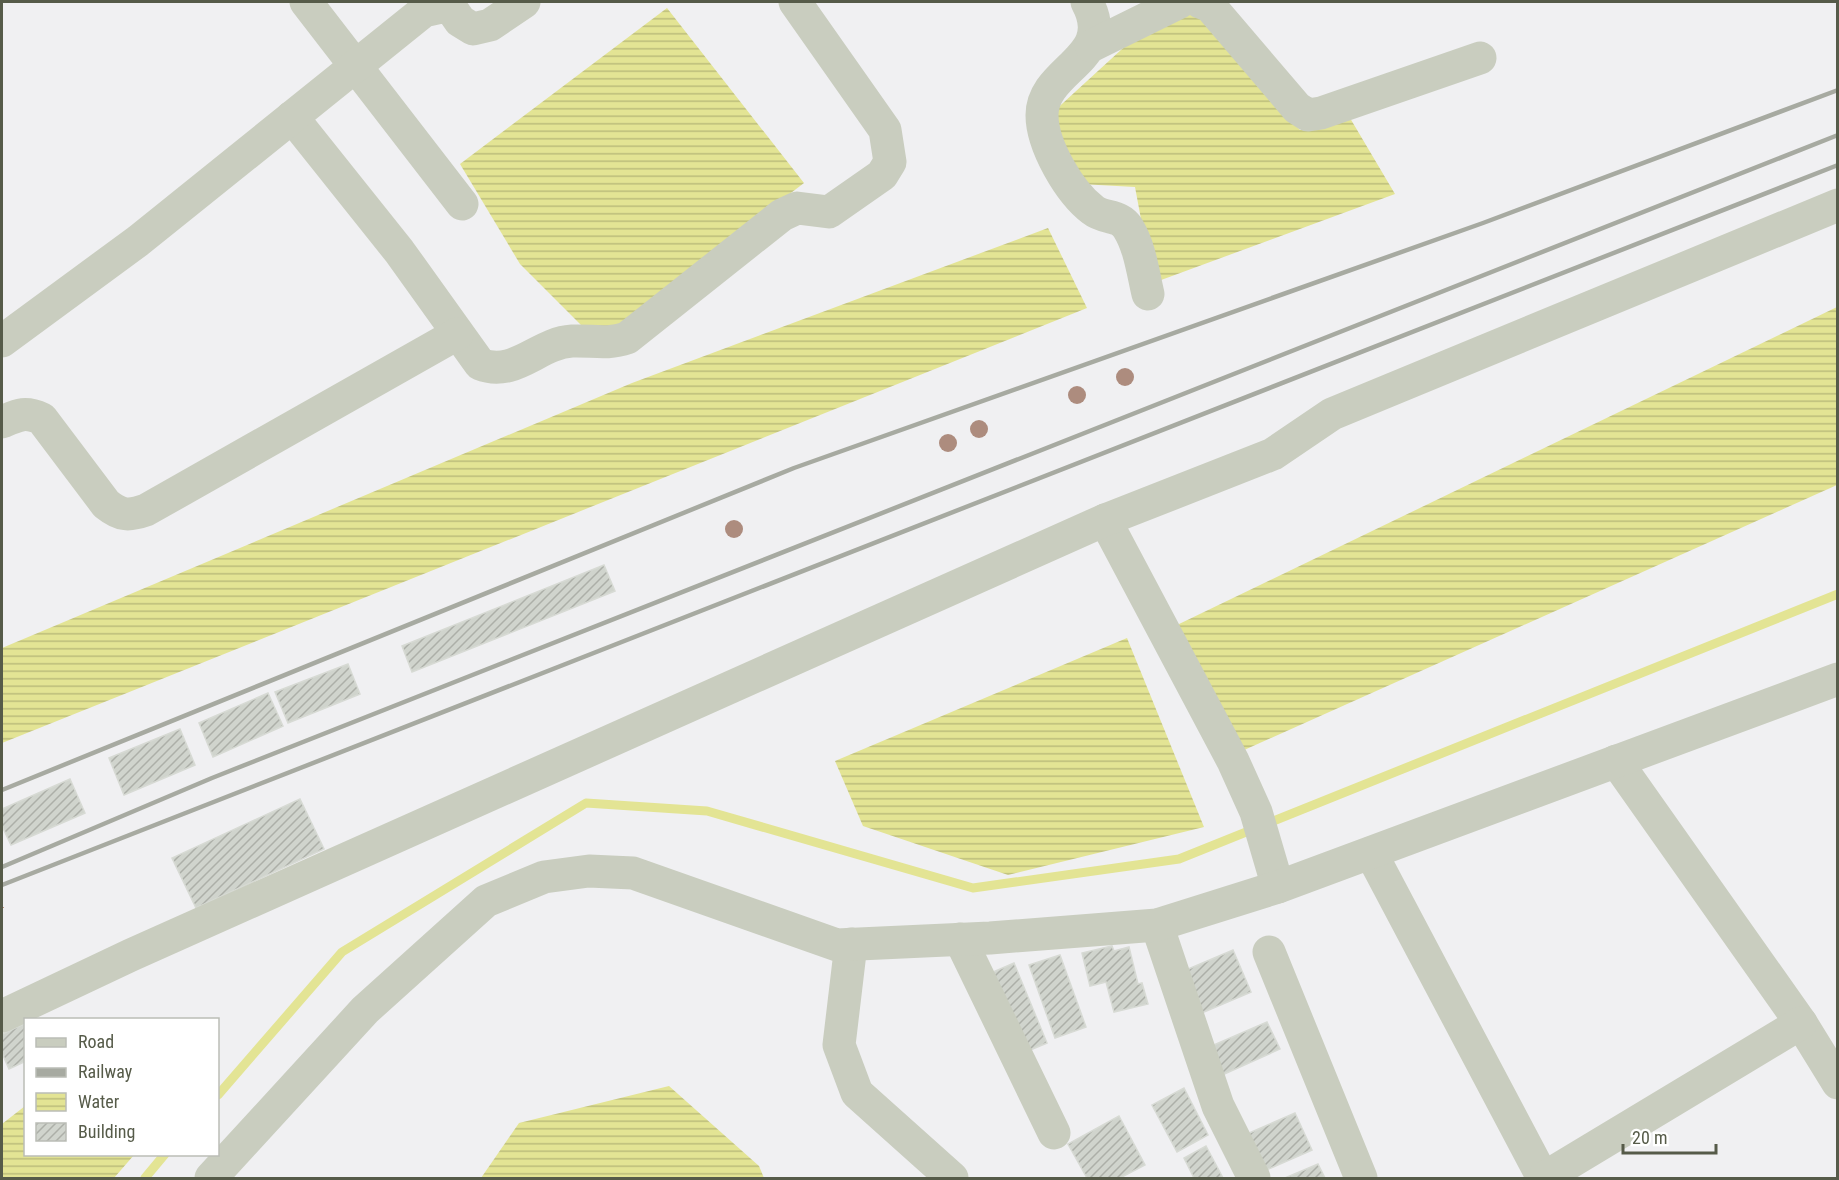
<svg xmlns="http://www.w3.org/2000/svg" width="1839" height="1180" font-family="'Roboto Condensed',sans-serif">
<defs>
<pattern id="water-rules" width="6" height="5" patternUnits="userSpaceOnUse" patternTransform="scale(1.5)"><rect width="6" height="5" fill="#e3e494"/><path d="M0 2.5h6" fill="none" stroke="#bbbc7b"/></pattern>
<pattern id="building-hatch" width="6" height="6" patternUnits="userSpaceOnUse" patternTransform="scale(1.5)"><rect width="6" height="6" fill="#d0d4cd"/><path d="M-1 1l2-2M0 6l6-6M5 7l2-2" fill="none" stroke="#acafa8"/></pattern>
</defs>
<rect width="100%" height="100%" fill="#f0f0f2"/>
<g fill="url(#water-rules)">
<path d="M 1194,7 L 1300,130 L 1350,118 L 1395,194 L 1153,283 L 1135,187 L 1080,184 L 1051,114 L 1134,38 Z"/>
<path d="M 667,8 L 804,183 L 597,341 L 520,264 L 460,164 Z"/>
<path d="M 1048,228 L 1087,308 L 2,743 L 2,648 L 632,383 Z"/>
<path d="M 1837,307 L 1837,485 L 1242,751 L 1177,625 Z"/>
<path d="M 1127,638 L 1204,827 L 1008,875 L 863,826 L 835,761 Z"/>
<path d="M 669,1086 L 759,1166 L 764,1178 L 481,1178 L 519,1123 Z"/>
<path d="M 25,1106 L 26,1154 L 134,1155 L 114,1178 L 2,1178 L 2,1124 Z"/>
</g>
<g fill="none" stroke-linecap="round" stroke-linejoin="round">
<g stroke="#e3e494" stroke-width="9">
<path d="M 218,1095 L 342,952 L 586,803 L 707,811 L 973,888 L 1179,859 L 1838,594"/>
<path d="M 145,1178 L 165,1154"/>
</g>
</g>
<g fill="url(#building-hatch)" stroke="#d7dad4" stroke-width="1.5">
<path d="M 604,565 L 615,591 L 412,672 L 402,646 Z"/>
<path d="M 348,664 L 360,694 L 288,723 L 275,692 Z"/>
<path d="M 268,693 L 283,726 L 213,757 L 199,723 Z"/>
<path d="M 180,729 L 195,765 L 124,795 L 109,758 Z"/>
<path d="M 70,779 L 85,813 L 11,845 L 2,826 L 2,809 Z"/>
<path d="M 300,799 L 324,849 L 196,908 L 172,858 Z"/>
<path d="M 1112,946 L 1114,951 L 1129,947 L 1138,984 L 1142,983 L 1148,1004 L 1114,1012 L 1106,982 L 1090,986 L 1082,953 Z"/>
<path d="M 1233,950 L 1251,992 L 1197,1015 L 1179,973 Z"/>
<path d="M 1060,955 L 1086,1027 L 1055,1038 L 1029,965 Z"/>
<path d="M 1014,963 L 1047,1043 L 1023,1053 L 991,973 Z"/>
<path d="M 1267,1022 L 1280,1049 L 1220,1076 L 1207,1048 Z"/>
<path d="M 26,1023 L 26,1061 L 9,1069 L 2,1053 L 2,1034 Z"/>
<path d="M 1184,1088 L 1208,1135 L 1177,1152 L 1152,1105 Z"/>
<path d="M 1295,1113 L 1312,1150 L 1264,1171 L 1247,1134 Z"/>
<path d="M 1119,1116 L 1145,1165 L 1120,1178 L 1087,1178 L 1068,1144 Z"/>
<path d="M 1206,1146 L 1223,1178 L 1194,1178 L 1184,1158 Z"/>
<path d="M 1318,1164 L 1325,1178 L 1285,1178 Z"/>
</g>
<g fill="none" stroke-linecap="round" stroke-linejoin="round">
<path stroke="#c6957e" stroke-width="4" stroke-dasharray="4.5 3" stroke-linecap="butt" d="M 2,907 L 2,908"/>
<g stroke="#c9cdbf" stroke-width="33">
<path d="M 306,2 L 462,204"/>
<path d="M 1087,2 C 1118,59 1042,68 1042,115 C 1042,145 1069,192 1093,210 C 1104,219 1119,214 1128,228 C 1140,247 1143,273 1148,294"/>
<path d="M 1200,2 L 1210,6 L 1297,108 L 1308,115 L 1321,113 L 1480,58"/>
<path d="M 1091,46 L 1180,2"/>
<path d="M 292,117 L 399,251 L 480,364 C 515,378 538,343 572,341 C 591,340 607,345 627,338 L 782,215 L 797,208 L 829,212 L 882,175 L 890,162 L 885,130 L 795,2"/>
<path d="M 2,341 L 138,241 L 424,11 L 442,7 L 451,8 L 460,21 L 473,29 L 490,25 L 524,2"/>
<path d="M 2,422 C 18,415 25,411 42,419 L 106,504 C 121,516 129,516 146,510 L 457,334"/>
<path d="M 1105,520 L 1233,761 L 1256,812 L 1278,887"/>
<path d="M 1616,761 L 1801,1023 L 1838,1083"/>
<path d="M 1371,853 L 1543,1178"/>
<path d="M 1157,925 L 1218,1106 L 1254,1178"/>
<path d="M 960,939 L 1054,1133"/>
<path d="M 851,944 L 839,1045 L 857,1093 L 952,1178"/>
<path d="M 1269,952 L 1361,1178"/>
<path d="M 2,1016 L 131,955 L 1105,520 L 1273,454 L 1332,414 L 1838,205"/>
<path d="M 1544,1178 L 1801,1023"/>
</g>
<path stroke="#c9cdbf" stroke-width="33" d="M 211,1178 L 365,1010 L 486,901 L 544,877 L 589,871 L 633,873 L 837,945 L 990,938 L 1157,925 L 1278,887 L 1838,679"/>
<g stroke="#a7aaa1" stroke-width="4.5">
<path d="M 2,790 L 794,468 L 1483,223 L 1838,90"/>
<path d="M 2,867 L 212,778 L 1838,135"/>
<path d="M 2,885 L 1838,165"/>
</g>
</g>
<g fill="#ad8c7e">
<circle cx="1125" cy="377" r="9"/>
<circle cx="1077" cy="395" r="9"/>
<circle cx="979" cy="429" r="9"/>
<circle cx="948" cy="443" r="9"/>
<circle cx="734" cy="529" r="9"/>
</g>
<rect width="1839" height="1180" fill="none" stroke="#565b49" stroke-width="6"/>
<rect x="24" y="1018" width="195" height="138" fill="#ffffff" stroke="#bbbdb6" stroke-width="1.5"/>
<rect x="36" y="1038" width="30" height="9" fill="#c9cdbf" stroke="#bbbdb6" stroke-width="1.5"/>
<text x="78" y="1048" font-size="18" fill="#565b49">Road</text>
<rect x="36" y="1068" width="30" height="9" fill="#a7aaa1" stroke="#bbbdb6" stroke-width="1.5"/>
<text x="78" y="1078" font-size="18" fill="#565b49">Railway</text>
<rect x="36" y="1093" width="30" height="18" fill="url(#water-rules)" stroke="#bbbdb6" stroke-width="1.5"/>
<text x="78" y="1108" font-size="18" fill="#565b49">Water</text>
<rect x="36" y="1123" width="30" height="18" fill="url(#building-hatch)" stroke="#bbbdb6" stroke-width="1.5"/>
<text x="78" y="1138" font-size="18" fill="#565b49">Building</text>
<path d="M1623 1144v9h93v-9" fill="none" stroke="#565b49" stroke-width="3"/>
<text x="1632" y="1144" font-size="18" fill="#565b49" stroke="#ffffff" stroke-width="4.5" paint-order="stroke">20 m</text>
</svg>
